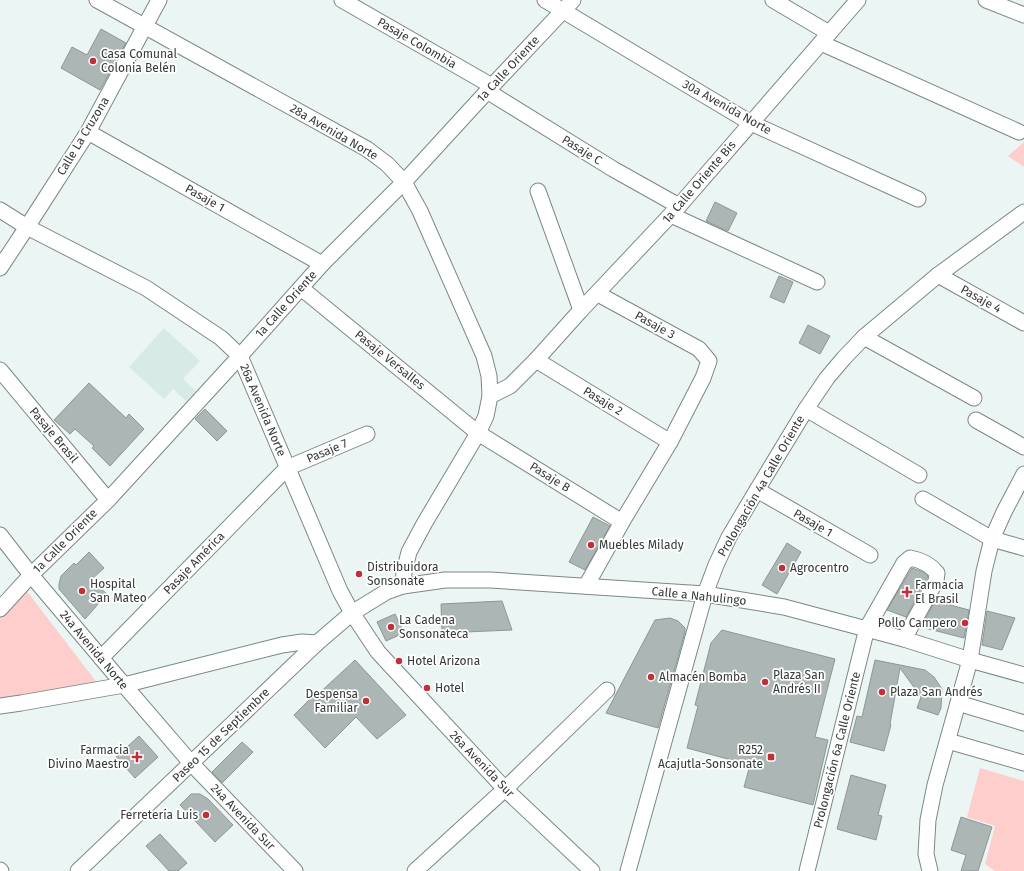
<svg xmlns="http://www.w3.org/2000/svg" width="1024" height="871" font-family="'Fira Sans',sans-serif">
<rect width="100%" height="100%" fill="#ebf6f4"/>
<path fill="#d7eae6" d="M 164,328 L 200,361 L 183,379 L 196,391 L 186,401 L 173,389 L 164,399 L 129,367 Z"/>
<g fill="#fdcecb">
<path d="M 1024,142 L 1024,167 L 1008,156 Z"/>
<path d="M 26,590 L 98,684 L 0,699 L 0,617 Z"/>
<path d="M 980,768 L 1024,781 L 1024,871 L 995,871 L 985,864 L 995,826 L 967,817 Z"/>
</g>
<g fill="#acb7b5" stroke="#8d9795">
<path d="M 101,29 L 126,43 L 100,90 L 61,68 L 72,47 L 87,55 Z"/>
<path d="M 715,202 L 737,213 L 728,231 L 706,221 Z"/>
<path d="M 779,276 L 793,282 L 784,303 L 770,297 Z"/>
<path d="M 808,325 L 830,336 L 820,354 L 799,343 Z"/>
<path d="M 89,383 L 126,418 L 129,414 L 144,429 L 110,466 L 92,448 L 94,446 L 75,429 L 70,434 L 54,420 Z"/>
<path d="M 205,409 L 227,431 L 217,441 L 195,419 Z"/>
<path d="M 593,517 L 610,526 L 585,570 L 569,562 Z"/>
<path d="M 787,543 L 801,552 L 777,594 L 762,585 Z"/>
<path d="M 89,552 L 104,568 L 91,580 L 107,594 L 85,619 L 59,589 L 59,584 L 61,576 L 74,563 L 76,565 Z"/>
<path d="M 912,568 L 923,572 L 928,576 L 927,578 L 906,617 L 887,610 Z"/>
<path d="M 502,601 L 512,630 L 442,633 L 441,604 Z"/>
<path d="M 935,601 L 969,610 L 964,638 L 921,627 Z"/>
<path d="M 987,611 L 1015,618 L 1002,650 L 982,645 Z"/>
<path d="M 395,614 L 404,633 L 386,641 L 377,622 Z"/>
<path d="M 670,618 L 678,621 L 685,628 L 685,632 L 658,728 L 606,713 L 655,620 Z"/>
<path d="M 722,630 L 835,659 L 815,737 L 828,740 L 813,805 L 744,787 L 750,765 L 687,748 L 698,706 L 695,705 L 711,643 Z"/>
<path d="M 355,660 L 406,715 L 377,739 L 356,717 L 325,748 L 294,715 L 314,695 L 315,697 Z"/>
<path d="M 875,660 L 925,670 L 934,677 L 942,689 L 941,708 L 938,715 L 917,708 L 921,697 L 900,668 L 890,724 L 891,725 L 884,751 L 850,742 L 857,716 L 862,717 Z"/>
<path d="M 139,736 L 158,757 L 135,778 L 116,757 Z"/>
<path d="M 242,742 L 253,752 L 222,783 L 212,772 Z"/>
<path d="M 851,775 L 886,785 L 878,815 L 882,816 L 876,840 L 837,829 Z"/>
<path d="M 191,794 L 200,794 L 208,799 L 233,825 L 215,842 L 180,805 Z"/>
<path d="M 961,817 L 992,827 L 978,871 L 961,871 L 966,855 L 951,850 Z"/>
<path d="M 160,834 L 187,863 L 178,871 L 169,871 L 146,846 Z"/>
</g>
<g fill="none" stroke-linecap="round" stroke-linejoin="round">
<g stroke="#7d8785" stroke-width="17">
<g id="minor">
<path d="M 97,0 L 367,149 L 387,164 L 404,182 L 420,211 L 484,356 L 489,376 L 490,396"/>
<path d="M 342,0 L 492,86"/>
<path d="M 545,0 L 751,123 L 918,199"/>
<path d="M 773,0 L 829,33"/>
<path d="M 986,0 L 1024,15"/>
<path d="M 821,43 L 1019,132"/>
<path d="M 487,91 L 613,169 L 679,206"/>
<path d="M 88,132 L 322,264"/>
<path d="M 538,191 L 581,310"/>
<path d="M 0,210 L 27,227 L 146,288 L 221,338 L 240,356 L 340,591 L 352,613 L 378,652 L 505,789 L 592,871"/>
<path d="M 671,215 L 817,282"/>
<path d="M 0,268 L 27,227 L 88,132 L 159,0"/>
<path d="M 938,275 L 1024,323"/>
<path d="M 301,288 L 478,433 L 622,522"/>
<path d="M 864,337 L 974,398"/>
<path d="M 536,360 L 670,442"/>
<path d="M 0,370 L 108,500"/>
<path d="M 806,409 L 919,475"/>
<path d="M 976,420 L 1024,447"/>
<path d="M 757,490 L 870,555"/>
<path d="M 923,499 L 992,539 L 1024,548"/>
<path d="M 0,535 L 31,575 L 124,685 L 191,763 L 295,871"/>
<path d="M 403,586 L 404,572 L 409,552 L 424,524 L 478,433 L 486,416 L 490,396 L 510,386 L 536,360 L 581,310 L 679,206 L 858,0"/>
<path d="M 586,586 L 622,522 L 670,442 L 703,378 L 709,361 L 699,349 L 598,294"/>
<path d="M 0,609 L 31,575 L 108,500 L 240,356 L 322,264 L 404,182 L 492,86 L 573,0"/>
<path d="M 101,658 L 287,468 L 367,434"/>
<path d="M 958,703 L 1024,723"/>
<path d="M 0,706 L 21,703 L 124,685 L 282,645 L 302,642 L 317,643"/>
<path d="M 948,741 L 1024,763"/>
<path d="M 0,870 L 1,871"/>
<path d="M 78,871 L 317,643 L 352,613 L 386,592 L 403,586 L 445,580 L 490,580 L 705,594 L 784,607 L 904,639 L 970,660 L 1024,675"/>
<path d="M 415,871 L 505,789 L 607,690"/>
<path d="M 628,871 L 705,594 L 716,565 L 729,537 L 757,490 L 806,409 L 827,378 L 844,358 L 864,337 L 938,275 L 1024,212"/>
<path d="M 807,871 L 867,628 L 904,563 L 910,558 C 921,560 930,564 937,573 L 936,581 L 904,639"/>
<path d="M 930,871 L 926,854 L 928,820 L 935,785 L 970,660 L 984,571 L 992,539 L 1004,512 L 1024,474"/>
</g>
</g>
<use href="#minor" stroke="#fff" stroke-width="15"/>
</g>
<g fill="#c02f3a" stroke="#fff" stroke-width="1.5">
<circle cx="93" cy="61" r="4"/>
<circle cx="591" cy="545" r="4"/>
<circle cx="782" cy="568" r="4"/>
<circle cx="359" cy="574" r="4"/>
<circle cx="82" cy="591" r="4"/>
<path d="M905 586h4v4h4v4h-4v4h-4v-4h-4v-4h4z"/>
<circle cx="965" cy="623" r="4"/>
<circle cx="391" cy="627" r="4"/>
<circle cx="399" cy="661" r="4"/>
<circle cx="651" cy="677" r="4"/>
<circle cx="765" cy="682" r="4"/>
<circle cx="427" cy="688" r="4"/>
<circle cx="882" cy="692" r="4"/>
<circle cx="366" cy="701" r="4"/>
<path d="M135 751h4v4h4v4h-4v4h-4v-4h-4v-4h4z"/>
<rect x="767" y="753" width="8" height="8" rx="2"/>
<circle cx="206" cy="815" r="4"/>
</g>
<g text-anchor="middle" stroke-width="3.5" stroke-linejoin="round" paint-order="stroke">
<g font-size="12" fill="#353938" stroke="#fff">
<text transform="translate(417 43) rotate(30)" y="4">Pasaje Colombia</text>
<text transform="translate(508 69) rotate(-47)" y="4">1a Calle Oriente</text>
<text transform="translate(727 107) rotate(29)" y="4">30a Avenida Norte</text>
<text transform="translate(334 132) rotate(30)" y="4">28a Avenida Norte</text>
<text transform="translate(83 136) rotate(-59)" y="4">Calle La Cruzona</text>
<text transform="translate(582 150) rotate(32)" y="4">Pasaje C</text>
<text transform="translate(699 182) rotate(-49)" y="4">1a Calle Oriente Bis</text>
<text transform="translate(205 198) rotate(29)" y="4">Pasaje 1</text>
<text transform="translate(981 299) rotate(29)" y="4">Pasaje 4</text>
<text transform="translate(286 304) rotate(-48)" y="4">1a Calle Oriente</text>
<text transform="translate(655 325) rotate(29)" y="4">Pasaje 3</text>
<text transform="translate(390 360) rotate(39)" y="4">Pasaje Versalles</text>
<text transform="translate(603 401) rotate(31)" y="4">Pasaje 2</text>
<text transform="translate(263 410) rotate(67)" y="4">26a Avenida Norte</text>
<text transform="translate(54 435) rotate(50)" y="4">Pasaje Brasil</text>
<text transform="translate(327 451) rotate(-23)" y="4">Pasaje 7</text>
<text transform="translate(550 477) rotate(32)" y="4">Pasaje B</text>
<text transform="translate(761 486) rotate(-60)" y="4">Prolongación 4a Calle Oriente</text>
<text transform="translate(813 523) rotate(30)" y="4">Pasaje 1</text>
<text transform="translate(65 541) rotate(-45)" y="4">1a Calle Oriente</text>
<text transform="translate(194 563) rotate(-46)" y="4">Pasaje América</text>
<text transform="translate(699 596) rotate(6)" y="4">Calle a Nahulingo</text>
<text transform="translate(94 650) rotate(50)" y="4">24a Avenida Norte</text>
<text transform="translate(221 735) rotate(-44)" y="4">Paseo 15 de Septiembre</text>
<text transform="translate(837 750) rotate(-76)" y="4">Prolongación 6a Calle Oriente</text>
<text transform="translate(482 764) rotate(46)" y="4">26a Avenida Sur</text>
<text transform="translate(243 817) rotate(46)" y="4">24a Avenida Sur</text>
</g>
<g font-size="12" fill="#353938" stroke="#fff" text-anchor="start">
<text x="101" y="58">Casa Comunal<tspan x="101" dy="14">Colonia Belén</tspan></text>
<text x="599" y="549">Muebles Milady</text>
<text x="367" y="571">Distribuidora<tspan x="367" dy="14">Sonsonate</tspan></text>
<text x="790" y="572">Agrocentro</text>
<text x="90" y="588">Hospital<tspan x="90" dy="14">San Mateo</tspan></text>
<text x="915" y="589">Farmacia<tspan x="915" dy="14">El Brasil</tspan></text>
<text x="399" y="624">La Cadena<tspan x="399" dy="14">Sonsonateca</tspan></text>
<text x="957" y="627" text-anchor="end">Pollo Campero</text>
<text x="407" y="665">Hotel Arizona</text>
<text x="773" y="679">Plaza San<tspan x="773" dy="14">Andrés II</tspan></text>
<text x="659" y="681">Almacén Bomba</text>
<text x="435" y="692">Hotel</text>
<text x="890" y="696">Plaza San Andrés</text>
<text x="358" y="698" text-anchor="end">Despensa<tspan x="358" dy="14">Familiar</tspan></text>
<text x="129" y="754" text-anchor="end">Farmacia<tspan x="129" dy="14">Divino Maestro</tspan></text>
<text x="763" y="754" text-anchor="end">R252<tspan x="763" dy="14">Acajutla-Sonsonate</tspan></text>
<text x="198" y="819" text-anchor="end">Ferretería Luis</text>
</g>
</g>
</svg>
